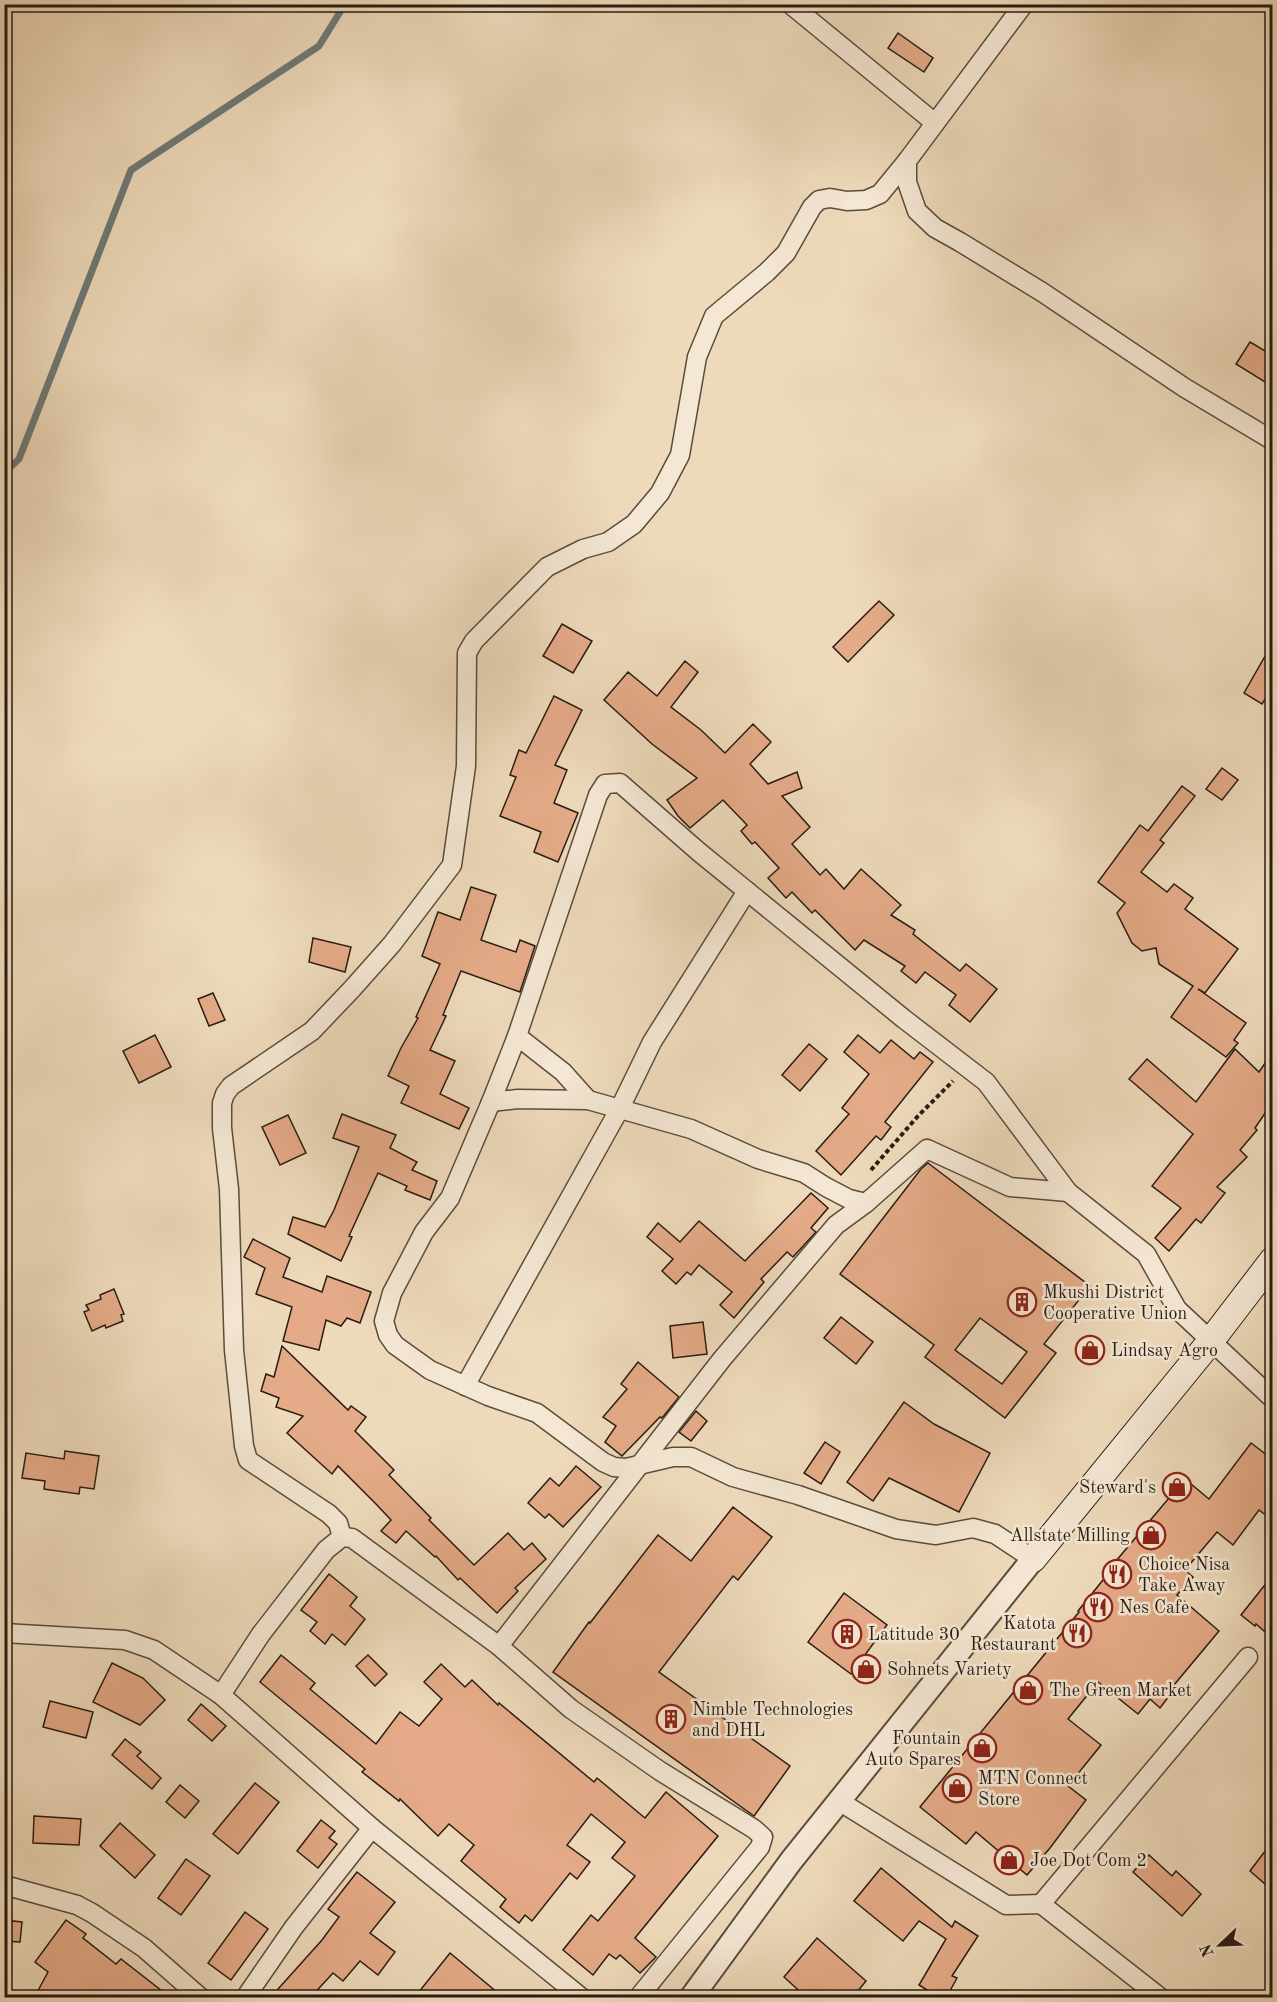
<svg xmlns="http://www.w3.org/2000/svg" width="1277" height="2002" font-family="'Old Standard TT',serif">
<rect width="100%" height="100%" fill="#eedabb"/>
<filter id="stains"><feTurbulence type="fractalNoise" baseFrequency=".00333" numOctaves="4"/><feColorMatrix values="0 0 0 0 .2 0 0 0 0 .09 0 0 0 0 .02 0 0 0 .5 -.17"/></filter>
<radialGradient id="worn" r=".72"><stop offset=".6" stop-color="#630" stop-opacity="0"/><stop offset="1" stop-color="#630" stop-opacity=".3"/></radialGradient>
<g fill="none" stroke-linecap="round" stroke-linejoin="round">
<path stroke="#6f7a78" stroke-width="7" d="M 4,473 L 19,459 L 131,170 L 319,46 L 345,4"/>
</g>
<g fill="#e5ab88" stroke="#281c13" stroke-width="1.5" fill-rule="evenodd">
<path d="M 898,33 L 933,58 L 924,72 L 888,48 Z"/>
<path d="M 1250,342 L 1272,355 L 1272,369 L 1265,382 L 1236,364 Z"/>
<path d="M 879,601 L 894,615 L 848,662 L 833,647 Z"/>
<path d="M 562,624 L 592,641 L 573,673 L 543,656 Z"/>
<path d="M 1272,644 L 1272,699 L 1267,696 L 1262,704 L 1244,693 Z"/>
<path d="M 685,661 L 698,672 L 671,707 L 701,730 L 725,753 L 753,724 L 771,742 L 750,764 L 768,784 L 797,772 L 802,788 L 782,796 L 810,827 L 792,844 L 820,875 L 826,869 L 844,889 L 861,869 L 901,905 L 891,915 L 915,930 L 913,934 L 960,971 L 966,964 L 997,989 L 970,1022 L 949,1005 L 956,995 L 925,972 L 916,983 L 901,971 L 905,966 L 864,940 L 855,950 L 815,910 L 812,913 L 792,892 L 786,898 L 768,878 L 779,868 L 755,842 L 752,844 L 741,831 L 747,825 L 723,800 L 690,828 L 678,816 L 667,800 L 697,778 L 652,744 L 604,700 L 628,672 L 657,696 Z"/>
<path d="M 554,696 L 582,710 L 555,765 L 567,770 L 554,803 L 578,813 L 558,862 L 534,852 L 541,832 L 500,816 L 516,777 L 510,775 L 519,750 L 526,753 Z"/>
<path d="M 1222,768 L 1238,780 L 1222,800 L 1206,789 Z"/>
<path d="M 1182,786 L 1195,796 L 1160,840 L 1164,843 L 1141,872 L 1167,892 L 1174,884 L 1193,898 L 1185,909 L 1238,949 L 1205,993 L 1198,989 L 1246,1023 L 1234,1040 L 1238,1043 L 1226,1057 L 1171,1017 L 1193,986 L 1159,964 L 1156,948 L 1142,951 L 1132,943 L 1117,913 L 1125,903 L 1098,882 L 1140,825 L 1148,831 Z"/>
<path d="M 471,887 L 496,895 L 481,940 L 516,952 L 520,940 L 535,946 L 520,992 L 461,971 L 443,1015 L 446,1016 L 430,1050 L 455,1061 L 440,1094 L 469,1108 L 459,1129 L 401,1103 L 409,1086 L 388,1076 L 401,1048 L 418,1018 L 416,1017 L 440,964 L 422,956 L 438,912 L 460,920 Z"/>
<path d="M 313,938 L 351,947 L 345,972 L 309,962 Z"/>
<path d="M 213,993 L 225,1020 L 209,1026 L 198,999 Z"/>
<path d="M 155,1035 L 171,1067 L 139,1083 L 123,1051 Z"/>
<path d="M 858,1035 L 880,1053 L 891,1040 L 914,1059 L 920,1052 L 933,1062 L 885,1122 L 891,1127 L 881,1140 L 876,1136 L 841,1175 L 816,1151 L 849,1114 L 842,1108 L 869,1074 L 844,1052 Z"/>
<path d="M 809,1044 L 827,1059 L 800,1091 L 782,1075 Z"/>
<path d="M 1235,1049 L 1259,1072 L 1272,1053 L 1272,1103 L 1255,1128 L 1257,1130 L 1240,1150 L 1247,1157 L 1217,1187 L 1225,1193 L 1201,1223 L 1196,1219 L 1169,1251 L 1155,1238 L 1181,1208 L 1152,1186 L 1193,1134 L 1129,1079 L 1147,1059 L 1196,1102 Z"/>
<path d="M 342,1114 L 396,1135 L 390,1148 L 417,1162 L 412,1170 L 437,1181 L 430,1200 L 405,1190 L 407,1186 L 378,1173 L 349,1236 L 352,1237 L 341,1261 L 288,1234 L 293,1217 L 325,1227 L 334,1210 L 359,1147 L 333,1138 Z"/>
<path d="M 288,1115 L 306,1153 L 280,1165 L 262,1127 Z"/>
<path d="M 928,1163 L 1090,1286 L 1044,1344 L 1056,1353 L 1005,1418 L 925,1357 L 934,1345 L 840,1274 L 921,1169 ZM 980,1318 L 1027,1352 L 1002,1384 L 955,1350 Z"/>
<path d="M 811,1193 L 828,1208 L 811,1228 L 816,1232 L 793,1257 L 787,1252 L 761,1279 L 764,1282 L 734,1318 L 720,1305 L 732,1292 L 699,1265 L 691,1275 L 687,1272 L 676,1284 L 662,1271 L 673,1259 L 647,1237 L 658,1223 L 680,1242 L 699,1221 L 745,1261 Z"/>
<path d="M 253,1239 L 290,1258 L 283,1277 L 322,1292 L 327,1276 L 371,1292 L 360,1323 L 347,1318 L 341,1326 L 326,1320 L 319,1350 L 283,1341 L 292,1307 L 256,1294 L 265,1268 L 244,1257 Z"/>
<path d="M 114,1289 L 124,1314 L 121,1315 L 123,1321 L 106,1328 L 105,1325 L 92,1331 L 84,1312 L 89,1310 L 86,1305 L 101,1299 L 100,1295 Z"/>
<path d="M 841,1317 L 873,1342 L 856,1364 L 824,1338 Z"/>
<path d="M 703,1322 L 707,1354 L 673,1358 L 670,1326 Z"/>
<path d="M 282,1346 L 348,1410 L 351,1406 L 366,1417 L 355,1431 L 394,1470 L 389,1475 L 431,1518 L 429,1520 L 474,1565 L 508,1533 L 524,1550 L 532,1543 L 546,1559 L 515,1588 L 518,1591 L 497,1613 L 460,1578 L 458,1580 L 436,1556 L 435,1557 L 406,1531 L 396,1543 L 381,1531 L 391,1520 L 376,1504 L 338,1466 L 332,1474 L 287,1433 L 303,1416 L 276,1407 L 279,1398 L 261,1391 L 266,1374 L 274,1377 Z"/>
<path d="M 638,1362 L 679,1397 L 662,1418 L 660,1417 L 622,1456 L 605,1442 L 616,1426 L 603,1417 L 627,1389 L 621,1384 Z"/>
<path d="M 904,1402 L 934,1424 L 990,1453 L 959,1512 L 889,1478 L 873,1501 L 847,1482 Z"/>
<path d="M 696,1411 L 707,1421 L 691,1441 L 679,1432 Z"/>
<path d="M 825,1442 L 840,1452 L 821,1484 L 804,1473 Z"/>
<path d="M 1251,1443 L 1272,1459 L 1272,1520 L 1259,1510 L 1233,1545 L 1217,1532 L 1185,1570 L 1193,1577 L 1177,1595 L 1219,1631 L 1174,1685 L 1176,1687 L 1160,1708 L 1150,1699 L 1138,1714 L 1098,1682 L 1068,1719 L 1101,1745 L 1068,1786 L 1086,1800 L 1050,1848 L 1027,1875 L 976,1832 L 966,1844 L 920,1807 L 1079,1612 L 1078,1611 L 1107,1575 L 1105,1574 L 1185,1479 L 1209,1499 Z"/>
<path d="M 65,1451 L 99,1456 L 94,1489 L 80,1487 L 79,1494 L 44,1489 L 45,1481 L 22,1478 L 26,1453 L 64,1459 Z"/>
<path d="M 576,1466 L 601,1487 L 563,1527 L 549,1514 L 545,1518 L 528,1503 L 550,1478 L 559,1486 Z"/>
<path d="M 733,1507 L 772,1537 L 738,1580 L 733,1576 L 659,1672 L 790,1766 L 754,1816 L 553,1672 L 589,1622 L 590,1623 L 658,1535 L 691,1561 Z"/>
<path d="M 329,1574 L 357,1597 L 350,1606 L 365,1619 L 345,1645 L 332,1634 L 325,1644 L 310,1631 L 317,1622 L 301,1610 Z"/>
<path d="M 1272,1576 L 1272,1638 L 1256,1624 L 1255,1626 L 1241,1615 Z"/>
<path d="M 844,1593 L 887,1625 L 851,1674 L 808,1642 Z"/>
<path d="M 281,1655 L 315,1683 L 310,1689 L 376,1744 L 400,1712 L 419,1726 L 442,1699 L 424,1682 L 441,1664 L 465,1687 L 472,1680 L 498,1705 L 499,1703 L 594,1782 L 597,1778 L 645,1818 L 666,1792 L 718,1836 L 635,1938 L 656,1957 L 640,1973 L 620,1955 L 616,1959 L 609,1954 L 593,1975 L 563,1950 L 591,1915 L 598,1921 L 635,1876 L 612,1858 L 625,1842 L 591,1814 L 567,1845 L 590,1862 L 577,1879 L 570,1873 L 532,1921 L 525,1915 L 519,1923 L 500,1907 L 506,1899 L 461,1861 L 474,1845 L 449,1824 L 438,1836 L 400,1799 L 399,1801 L 362,1772 L 365,1769 L 260,1682 Z"/>
<path d="M 368,1655 L 387,1674 L 375,1686 L 356,1666 Z"/>
<path d="M 112,1663 L 143,1678 L 165,1700 L 140,1725 L 93,1702 Z"/>
<path d="M 50,1701 L 93,1712 L 86,1738 L 43,1727 Z"/>
<path d="M 201,1704 L 226,1726 L 212,1741 L 188,1720 Z"/>
<path d="M 125,1739 L 141,1752 L 137,1756 L 161,1778 L 152,1789 L 112,1755 Z"/>
<path d="M 255,1783 L 279,1802 L 238,1854 L 213,1834 Z"/>
<path d="M 180,1785 L 199,1801 L 185,1818 L 166,1802 Z"/>
<path d="M 34,1816 L 81,1819 L 79,1845 L 33,1843 Z"/>
<path d="M 321,1820 L 335,1831 L 329,1838 L 337,1844 L 318,1868 L 297,1851 Z"/>
<path d="M 120,1823 L 155,1855 L 135,1878 L 100,1846 Z"/>
<path d="M 1272,1842 L 1272,1890 L 1250,1871 Z"/>
<path d="M 1149,1855 L 1172,1876 L 1176,1871 L 1201,1894 L 1182,1916 L 1133,1872 Z"/>
<path d="M 186,1859 L 210,1876 L 181,1915 L 158,1898 Z"/>
<path d="M 881,1868 L 952,1927 L 955,1921 L 978,1936 L 952,1976 L 957,1978 L 946,1998 L 940,1998 L 919,1985 L 946,1939 L 919,1921 L 903,1941 L 854,1901 Z"/>
<path d="M 357,1872 L 395,1902 L 370,1933 L 395,1952 L 378,1975 L 360,1961 L 343,1981 L 333,1973 L 310,1998 L 270,1998 L 322,1940 L 339,1917 L 328,1909 Z"/>
<path d="M 245,1912 L 268,1929 L 231,1980 L 208,1963 Z"/>
<path d="M 4,1920 L 22,1922 L 20,1942 L 4,1941 Z"/>
<path d="M 66,1920 L 86,1934 L 83,1938 L 116,1964 L 121,1959 L 171,1998 L 34,1998 L 48,1972 L 35,1962 Z"/>
<path d="M 817,1938 L 866,1981 L 852,1998 L 807,1998 L 784,1977 Z"/>
<path d="M 450,1953 L 504,1998 L 414,1998 Z"/>
</g>
<g fill="none" stroke-linecap="round" stroke-linejoin="round">
<g stroke="#5a4c3d" stroke-width="21">
<g id="minor">
<path d="M 790,4 L 935,123"/>
<path d="M 907,161 L 907,182 L 917,211 L 935,228 L 960,242 L 1042,292 L 1185,388 L 1272,440"/>
<path d="M 517,1036 L 563,1072 L 588,1100"/>
<path d="M 491,1102 L 518,1099 L 588,1100 L 691,1129 L 758,1159 L 804,1173 L 826,1187 L 849,1199 L 866,1203 L 927,1149 L 1010,1187 L 1068,1192"/>
<path d="M 465,1386 L 619,1110 L 652,1042 L 747,891"/>
<path d="M 342,1537 L 338,1523 L 329,1514 L 248,1460 L 244,1446 L 234,1350 L 229,1189 L 222,1128 L 222,1103 L 225,1094 L 231,1086 L 312,1031 L 352,989 L 392,944 L 452,865 L 466,766 L 467,653 L 474,641 L 547,567 L 583,549 L 608,542 L 634,524 L 660,493 L 680,455 L 697,357 L 714,316 L 767,272 L 786,253 L 812,207 L 819,200 L 830,198 L 847,201 L 866,200 L 880,194 L 907,161 L 1024,4"/>
<path d="M 1033,1559 L 995,1534 L 973,1528 L 936,1535 L 896,1529 L 798,1495 L 733,1477 L 691,1457 L 673,1457 L 626,1468 L 614,1467 L 603,1462 L 537,1413 L 488,1396 L 430,1370 L 395,1345 L 388,1335 L 384,1321 L 392,1293 L 424,1232 L 450,1198 L 491,1102 L 517,1036 L 598,795 L 605,784 L 620,783 L 699,852 L 904,1019 L 986,1082 L 1068,1192 L 1146,1254 L 1177,1309 L 1272,1398"/>
<path d="M 4,1633 L 125,1640 L 154,1650 L 221,1695 L 372,1828 L 582,1998"/>
<path d="M 499,1646 L 722,1359 L 836,1225 L 866,1203"/>
<path d="M 221,1695 L 261,1634 L 326,1550 L 342,1537 L 352,1538 L 499,1646 L 571,1709 L 660,1771 L 754,1829 L 763,1837 L 760,1847 L 638,1998"/>
<path d="M 839,1801 L 1006,1905 L 1041,1904 L 1161,1998"/>
<path d="M 4,1885 L 77,1905 L 92,1913 L 144,1948 L 201,1998"/>
<path d="M 1041,1904 L 1248,1657"/>
<path d="M 245,1998 L 294,1927 L 372,1828"/>
</g>
</g>
<g stroke="#5a4c3d" stroke-width="26">
<path id="tertiary" d="M 691,1998 L 791,1861 L 1033,1559"/>
</g>
<g stroke="#281c13" stroke-width="28">
<path id="secondary" d="M 1033,1559 L 1210,1342 L 1272,1261"/>
</g>
<path stroke="#281c13" stroke-width="4" stroke-dasharray="4.5 3" stroke-linecap="butt" d="M 871,1170 L 918,1116 L 953,1081"/>
<use href="#minor" stroke="#f4e7d3" stroke-width="18"/>
<use href="#tertiary" stroke="#f4e7d3" stroke-width="22"/>
<use href="#secondary" stroke="#f4e7d3" stroke-width="26"/>
</g>
<defs>
<g id="building-ring" transform="scale(1.5)"><circle r="9.5" fill="#f4e7d3" stroke="#8f2418" stroke-width="1.5"/><path d="M-4-6H4V6H1V3H-1V6H-4ZM-2.5-4.3h1.7v1.8h-1.7ZM.8-4.3h1.7v1.8H.8ZM-2.5-1h1.7V.8h-1.7ZM.8-1h1.7V.8H.8Z" fill="#8f2418"/></g>
<g id="shop-ring" transform="scale(1.5)"><circle r="9.5" fill="#f4e7d3" stroke="#8f2418" stroke-width="1.5"/><path d="M-5-2.5h2.3a2.7 3.5 0 0 1 5.4 0H5L5.5 6h-11ZM-1.5-2.5h3a1.5 2.3 0 0 0-3 0Z" fill="#8f2418"/></g>
<g id="restaurant-ring" transform="scale(1.5)"><circle r="9.5" fill="#f4e7d3" stroke="#8f2418" stroke-width="1.5"/><path d="M-5-6h1v4h1v-4h1v4h1v-4h1v5L-1.5 .5V6h-2V.5L-5-1ZM5-6V6H3V1.5H1.5Q1.5-4 5-6Z" fill="#8f2418"/></g>
</defs>
<g fill-rule="evenodd">
<use href="#building-ring" x="1022" y="1302"/>
<use href="#shop-ring" x="1090" y="1350"/>
<use href="#shop-ring" x="1177" y="1487"/>
<use href="#shop-ring" x="1151" y="1535"/>
<use href="#restaurant-ring" x="1117" y="1574"/>
<use href="#restaurant-ring" x="1098" y="1607"/>
<use href="#restaurant-ring" x="1077" y="1633"/>
<use href="#building-ring" x="847" y="1634"/>
<use href="#shop-ring" x="866" y="1669"/>
<use href="#shop-ring" x="1028" y="1690"/>
<use href="#building-ring" x="671" y="1719"/>
<use href="#shop-ring" x="982" y="1748"/>
<use href="#shop-ring" x="957" y="1788"/>
<use href="#shop-ring" x="1009" y="1860"/>
</g>
<g text-anchor="middle" stroke-width="5" stroke-linejoin="round" paint-order="stroke">
<g font-size="18" fill="#281c13" stroke="#f4e7d3" text-anchor="start">
<text x="1043" y="1298">Mkushi District<tspan x="1043" dy="21">Cooperative Union</tspan></text>
<text x="1111" y="1356">Lindsay Agro</text>
<text x="1156" y="1493" text-anchor="end">Steward's</text>
<text x="1130" y="1541" text-anchor="end">Allstate Milling</text>
<text x="1138" y="1570">Choice Nisa<tspan x="1138" dy="21">Take Away</tspan></text>
<text x="1119" y="1613">Nes Cafe</text>
<text x="1056" y="1629" text-anchor="end">Katota<tspan x="1056" dy="21">Restaurant</tspan></text>
<text x="868" y="1640">Latitude 30</text>
<text x="887" y="1675">Sohnets Variety</text>
<text x="1049" y="1696">The Green Market</text>
<text x="692" y="1715">Nimble Technologies<tspan x="692" dy="21">and DHL</tspan></text>
<text x="961" y="1744" text-anchor="end">Fountain<tspan x="961" dy="21">Auto Spares</tspan></text>
<text x="978" y="1784">MTN Connect<tspan x="978" dy="21">Store</tspan></text>
<text x="1030" y="1866">Joe Dot Com 2</text>
</g>
</g>
<rect width="1277" height="2002" fill="none" stroke="#eedabb" stroke-width="24"/>
<rect x="6" y="6" width="1265" height="1990" fill="none" stroke="#281c13" stroke-width="3"/>
<rect x="12" y="12" width="1253" height="1978" fill="none" stroke="#281c13" stroke-width="1.5"/>
<g transform="translate(1220 1945) rotate(247)" stroke="#f4e7d3" stroke-width="4.5" paint-order="stroke">
<path d="M0-4.5L10 22L0 15L-10 22Z" fill="#281c13"/>
<text y="-9" font-size="16" font-weight="bold" text-anchor="middle" fill="#281c13">N</text>
</g>
<rect width="100%" height="100%" filter="url(#stains)"/>
<rect width="100%" height="100%" fill="url(#worn)"/>
</svg>
